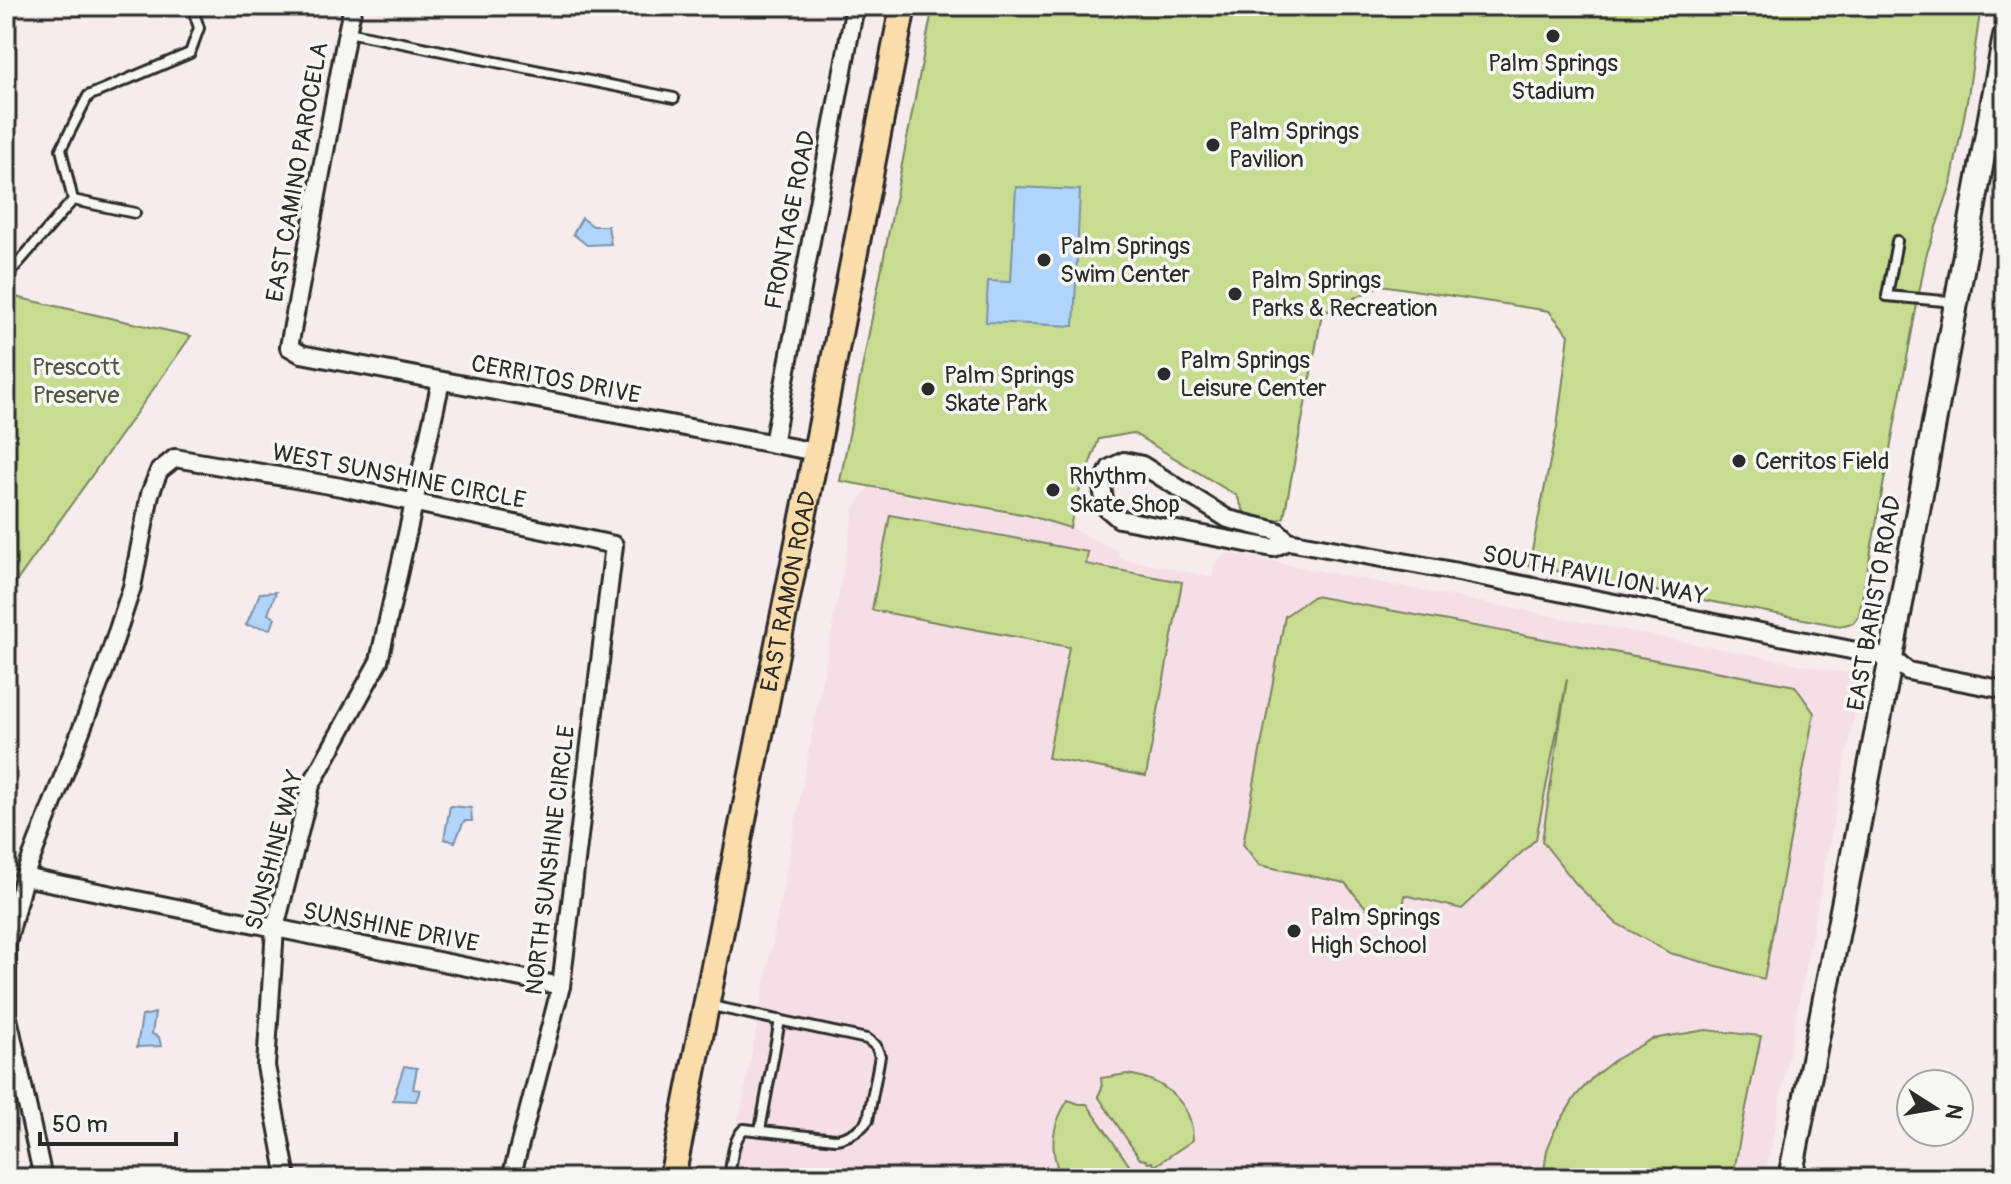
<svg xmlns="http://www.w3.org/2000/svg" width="2011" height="1184" font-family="Pangolin,sans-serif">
<rect width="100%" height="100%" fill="#f6ebed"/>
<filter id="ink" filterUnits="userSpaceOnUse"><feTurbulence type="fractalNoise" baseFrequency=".0125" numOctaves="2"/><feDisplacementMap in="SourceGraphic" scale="16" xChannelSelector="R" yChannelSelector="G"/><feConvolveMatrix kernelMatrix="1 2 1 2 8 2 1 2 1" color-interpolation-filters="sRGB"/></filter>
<g filter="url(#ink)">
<path fill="#f6dee7" d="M 870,485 L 1027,515 L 1070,528 L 1118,551 L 1118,558 L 1212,577 L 1215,562 L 1228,553 L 1855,675 L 1860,684 L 1765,1178 L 728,1178 L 855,507 Z"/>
<g fill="#c7dc91" stroke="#79845e" stroke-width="2">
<path d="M 933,6 L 1981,6 L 1968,96 L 1951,184 L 1926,256 L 1859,615 L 1853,623 L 1840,626 L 1613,583 L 1529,565 L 1557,427 L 1569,335 L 1549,311 L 1381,285 L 1322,314 L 1284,517 L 1275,522 L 1246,516 L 1237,496 L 1133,433 L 1099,439 L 1075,503 L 1070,528 L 1027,515 L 840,481 Z"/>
<path d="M 6,295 L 191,336 L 6,596 Z"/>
<path d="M 890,515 L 1088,552 L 1086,564 L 1182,582 L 1146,776 L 1048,758 L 1069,647 L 872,610 Z"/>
<path d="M 1314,596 L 1795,686 L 1814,713 L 1764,979 L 1670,953 L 1616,923 L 1577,885 L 1542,841 L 1567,679 L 1536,839 L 1462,909 L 1405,895 L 1401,921 L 1373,916 L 1345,883 L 1259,865 L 1243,844 L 1285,616 Z"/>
<path d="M 1706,1030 L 1761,1036 L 1741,1132 L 1733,1178 L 1543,1178 L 1547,1150 L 1555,1130 L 1575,1097 L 1593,1077 L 1616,1059 L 1652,1039 Z"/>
<path d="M 1127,1074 C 1163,1079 1193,1102 1193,1140 L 1155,1166 L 1152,1162 L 1148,1163 L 1146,1160 L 1140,1159 L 1098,1096 L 1102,1088 L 1101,1078 Z"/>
<path d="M 1068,1100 L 1079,1104 L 1087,1104 L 1129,1165 L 1128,1173 L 1130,1176 L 1128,1178 L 1061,1178 C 1049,1149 1051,1126 1068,1100 Z"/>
</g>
<g fill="#b1d5fa" stroke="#7b91a7" stroke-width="2">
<path d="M 1016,187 L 1080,190 L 1074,326 L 986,322 L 988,281 L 1011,282 Z"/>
<path d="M 582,218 L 593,226 L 608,226 L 611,244 L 587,245 L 573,234 Z"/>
<path d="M 276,592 L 268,614 L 275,618 L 271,629 L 246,625 L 260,593 Z"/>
<path d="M 450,806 L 471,808 L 472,821 L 464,821 L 455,842 L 444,839 Z"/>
<path d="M 155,1013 L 152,1034 L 159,1037 L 161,1046 L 137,1047 L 142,1016 Z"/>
<path d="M 404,1066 L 417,1068 L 413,1089 L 420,1090 L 416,1101 L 393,1100 Z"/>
</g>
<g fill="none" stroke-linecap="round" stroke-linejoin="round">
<g stroke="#2b2b2b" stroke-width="14">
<g id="lane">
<path d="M 348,32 L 674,98"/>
<path d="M 73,200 L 135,213"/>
<path d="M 1897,241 L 1887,296 L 1955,302"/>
<path d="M 6,277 L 73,200 L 61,149 L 88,96 L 190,53 L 199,28 L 192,6"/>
<path d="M 707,1005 L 867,1039 L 876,1046 L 880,1056 L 868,1120 C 861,1130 847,1138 835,1139 L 744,1129 C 732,1140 732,1162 729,1178"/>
<path d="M 760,1130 L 780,1020"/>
</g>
</g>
<g stroke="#2b2b2b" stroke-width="22">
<g id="street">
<path d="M 353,6 L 347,32 L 289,347 L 301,354 L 816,452"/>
<path d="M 773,444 L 855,6"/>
<path d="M 1288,541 L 1273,548 L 1119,519 L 1105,507 L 1102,486 L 1110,468 L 1124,461 L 1142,465 L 1228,519 L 1277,531 L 1288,541 L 1458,572 L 1891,658 L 1908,671 L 2005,690"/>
<path d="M 24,877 L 561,986"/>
<path d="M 43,1178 L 7,1013 L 7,943 L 24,877 L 105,669 L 132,587 L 150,494 L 159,471 L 175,458 L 341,487 L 614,545 L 561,986 L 511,1178"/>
<path d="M 287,1178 L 266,1066 L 275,928 L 311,785 L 379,661 L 441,381"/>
</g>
</g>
<g stroke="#2b2b2b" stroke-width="28">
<path id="secondary" d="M 1790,1178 L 1891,658 L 2005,36"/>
</g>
<g stroke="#2b2b2b" stroke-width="30">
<g id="primary">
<path id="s1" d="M 672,1178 L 816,452 L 903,6"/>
</g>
</g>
<use href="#lane" stroke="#f6f6f2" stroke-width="8"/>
<use href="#street" stroke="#f6f6f2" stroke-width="16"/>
<use href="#secondary" stroke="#f6f6f2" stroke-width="22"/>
<use href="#primary" stroke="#faddab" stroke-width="24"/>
</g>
</g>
<g fill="#2b2b2b" stroke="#f6f6f2" stroke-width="3">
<circle cx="1553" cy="36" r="8"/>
<circle cx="1213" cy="145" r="8"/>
<circle cx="1044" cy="260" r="8"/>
<circle cx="1235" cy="294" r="8"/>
<circle cx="1164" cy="374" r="8"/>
<circle cx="928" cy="389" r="8"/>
<circle cx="1739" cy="461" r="8"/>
<circle cx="1053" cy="490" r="8"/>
<circle cx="1294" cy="931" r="8"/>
</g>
<g text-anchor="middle" stroke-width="7" stroke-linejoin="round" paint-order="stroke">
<g font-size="24" fill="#2b2b2b" stroke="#f6f6f2" text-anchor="start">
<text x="1553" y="71" text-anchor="middle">Palm Springs<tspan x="1553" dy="28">Stadium</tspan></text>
<text x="1229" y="139">Palm Springs<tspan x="1229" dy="28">Pavilion</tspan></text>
<text x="1060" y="254">Palm Springs<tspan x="1060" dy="28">Swim Center</tspan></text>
<text x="1251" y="288">Palm Springs<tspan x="1251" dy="28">Parks &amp; Recreation</tspan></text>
<text x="1180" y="368">Palm Springs<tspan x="1180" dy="28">Leisure Center</tspan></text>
<text x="944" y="383">Palm Springs<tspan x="944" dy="28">Skate Park</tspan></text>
<text x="1755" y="469">Cerritos Field</text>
<text x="1069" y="484">Rhythm<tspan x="1069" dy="28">Skate Shop</tspan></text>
<text x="1310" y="925">Palm Springs<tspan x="1310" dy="28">High School</tspan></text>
</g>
<g font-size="24" fill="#2b2b2b" stroke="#f6f6f2">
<text transform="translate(297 172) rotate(-80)" y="8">EAST CAMINO PAROCELA</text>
<text transform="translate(790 220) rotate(-79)" y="8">FRONTAGE ROAD</text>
<text transform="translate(556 379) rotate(11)" y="8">CERRITOS DRIVE</text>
<text transform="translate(399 476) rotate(11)" y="8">WEST SUNSHINE CIRCLE</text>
<text transform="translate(1595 575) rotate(11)" y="8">SOUTH PAVILION WAY</text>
<text dy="8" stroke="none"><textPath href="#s1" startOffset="598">EAST RAMON ROAD</textPath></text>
<text transform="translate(1874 603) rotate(-80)" y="8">EAST BARISTO ROAD</text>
<text transform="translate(274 850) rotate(-75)" y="8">SUNSHINE WAY</text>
<text transform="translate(550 860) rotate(-83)" y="8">NORTH SUNSHINE CIRCLE</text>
<text transform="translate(391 927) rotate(11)" y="8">SUNSHINE DRIVE</text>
</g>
<g font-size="24" fill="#525744" stroke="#f6f6f2">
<text x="76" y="375">Prescott<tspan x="76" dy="28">Preserve</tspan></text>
</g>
</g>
<rect width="2011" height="1184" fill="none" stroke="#f6f6f2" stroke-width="32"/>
<rect x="16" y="16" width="1979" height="1152" fill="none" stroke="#2b2b2b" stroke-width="3" filter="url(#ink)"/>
<g transform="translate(1935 1108) rotate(101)"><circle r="38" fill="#f6f6f2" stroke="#a5a5a2" stroke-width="2"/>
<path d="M0-6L14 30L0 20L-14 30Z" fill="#2b2b2b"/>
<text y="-12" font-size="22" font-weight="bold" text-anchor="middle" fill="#2b2b2b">N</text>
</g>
<path d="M40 1132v12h136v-12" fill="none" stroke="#2b2b2b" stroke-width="4"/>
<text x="52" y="1132" font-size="24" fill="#2b2b2b" stroke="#f6f6f2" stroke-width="6" paint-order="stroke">50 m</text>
</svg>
